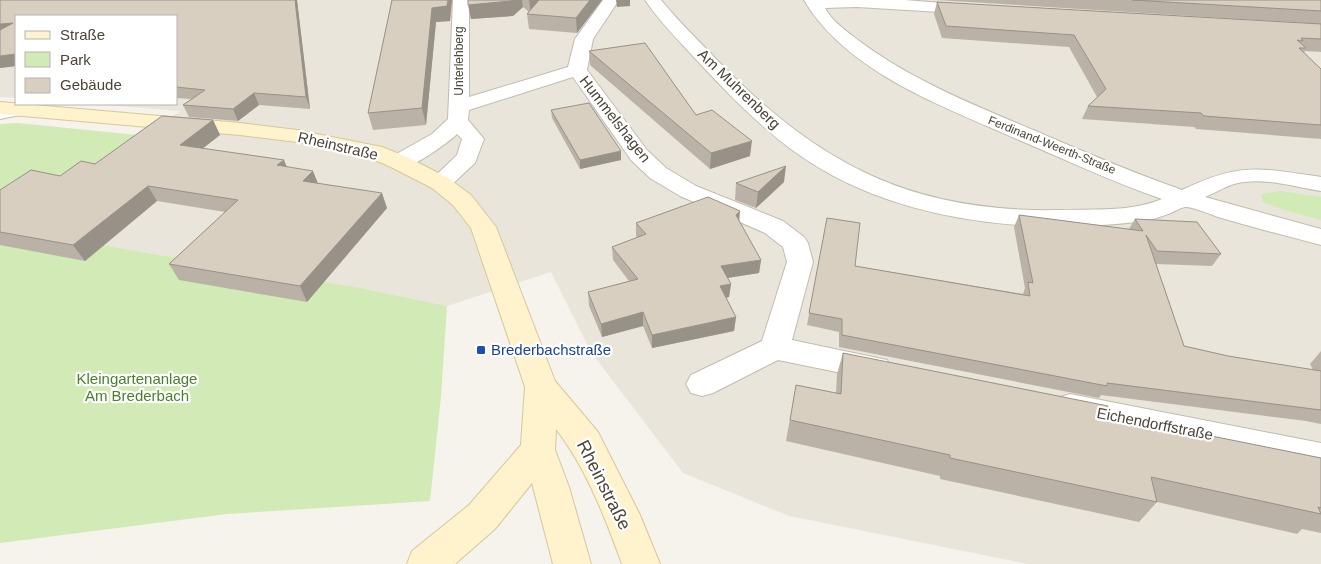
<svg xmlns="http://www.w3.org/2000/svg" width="1321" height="564" font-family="Arial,sans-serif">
<rect width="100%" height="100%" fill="#f6f3ec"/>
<path fill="#eae5da" d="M 0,0 L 1321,0 L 1321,564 L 1028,564 L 789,516 L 683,473 L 591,352 L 551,272 L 447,306 L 351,286 L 274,275 L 15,230 L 180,111 L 92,104 L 176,104 L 176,16 L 16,16 L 16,98 L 0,97 Z"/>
<g fill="#d2eab5">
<path d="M 18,123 L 147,136 L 16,230 L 274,275 L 351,286 L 447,306 L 441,397 L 430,501 L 227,514 L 0,543 L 0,124 Z"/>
<path d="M 1280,191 L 1321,197 L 1321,220 L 1288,211 L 1262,202 L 1262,194 Z"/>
</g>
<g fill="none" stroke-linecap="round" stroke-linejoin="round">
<g stroke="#c2bbae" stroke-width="2">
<path id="lane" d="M 25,106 L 32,110 L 30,113 L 0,119 L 0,111 Z"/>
</g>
<g stroke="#c2bbae" stroke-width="2">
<g id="street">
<path d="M 453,0 L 469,0 L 469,97 L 568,67 L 575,39 L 603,0 L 619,0 L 593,39 L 587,70 L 647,150 L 666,168 L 696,186 L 783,221 L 804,237 L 808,243 L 813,262 L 792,340 L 887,360 L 891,368 L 887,376 L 876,380 L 778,360 L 713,393 L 702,396 L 691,393 L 686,384 L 691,375 L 762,341 L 787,262 L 783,247 L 765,233 L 680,196 L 650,178 L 631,160 L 573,77 L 469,110 L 468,120 L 484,139 L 475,163 L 448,188 L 440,190 L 432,188 L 428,183 L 457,155 L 462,139 L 457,134 C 448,143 411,169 399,169 C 396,169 394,167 391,167 L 388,162 L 391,157 L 432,134 L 448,119 Z"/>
<path d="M 645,0 L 661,0 C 679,22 699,41 718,61 C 820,166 913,213 1061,210 C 1095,209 1131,212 1162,199 C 1113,182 1066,160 1019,140 C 945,107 847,73 804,0 L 905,0 L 979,6 L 981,9 L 979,12 L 973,14 L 857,7 L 825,8 C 832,21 846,31 858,40 C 911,80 972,104 1033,130 C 1080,150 1126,170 1174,187 L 1182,190 C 1240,162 1260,168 1321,177 L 1321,191 C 1294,187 1261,176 1234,184 C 1224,187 1215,193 1205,197 L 1321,229 L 1321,245 C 1286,236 1252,227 1218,217 C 1210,214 1191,206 1185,207 C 1180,208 1175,211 1171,213 C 1160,217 1149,221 1137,222 C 1024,235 890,221 795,152 C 762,128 733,99 705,69 C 685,47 662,25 645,0 Z"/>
<path d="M 1070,394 L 1321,443 L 1321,473 L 1058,416 L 1054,407 L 1058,398 Z"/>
</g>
</g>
<g stroke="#d6c79b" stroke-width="2">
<path id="secondary" d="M 0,102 L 240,123 L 297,130 L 382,147 L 407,157 L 448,178 L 471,195 L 496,227 L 555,381 L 598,432 L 640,515 L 660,564 L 622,564 C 605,517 586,468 556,429 L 555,450 L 569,487 L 591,564 L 553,564 L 532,483 L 495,529 L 455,564 L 407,564 L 412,551 L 469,505 L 521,445 L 525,387 L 471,228 L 453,205 L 432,188 L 391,167 L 368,157 L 297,142 L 240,135 L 0,114 Z"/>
</g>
<use href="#lane" fill="#fff" fill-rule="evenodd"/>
<use href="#street" fill="#fff" fill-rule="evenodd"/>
<use href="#secondary" fill="#fff3cd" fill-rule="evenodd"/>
</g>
<g fill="#bab2a6">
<path d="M 0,0 L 297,0 L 310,109 L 259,105 L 238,121 L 189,117 L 183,105 L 191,99 L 176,98 L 176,16 L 16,16 L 16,66 L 0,68 Z"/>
<path d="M 392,0 L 452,0 L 450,21 L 436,22 L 426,125 L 373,130 L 368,113 Z"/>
<path d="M 468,0 L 602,0 L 577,33 L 529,29 L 527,14 L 529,12 L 523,7 L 513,16 L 471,19 Z"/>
<path d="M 936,0 L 1321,0 L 1321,24 Z"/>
<path d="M 937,2 L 1321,24 L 1321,52 L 1305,51 L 1304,53 L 1321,69 L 1321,139 L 1196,129 L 1194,127 L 1082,119 L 1088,106 L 1097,97 L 1069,47 L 942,38 L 934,14 Z"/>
<path d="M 589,51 L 696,115 L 750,156 L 710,169 L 590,65 Z"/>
<path d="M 551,110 L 621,160 L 580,169 L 552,118 Z"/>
<path d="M 213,120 L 220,135 L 203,148 L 286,167 L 317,183 L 387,208 L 307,302 L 179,280 L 169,264 L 225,212 L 157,201 L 85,261 L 0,245 L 0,190 L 60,176 Z"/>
<path d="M 784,182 L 756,208 L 735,200 L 736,183 Z"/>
<path d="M 1019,215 L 1129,229 L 1135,219 L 1221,254 L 1212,266 L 1156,264 L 1184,346 L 1228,356 L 1313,370 L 1310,364 L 1321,351 L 1321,424 L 1306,421 L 1101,395 L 1099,398 L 839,347 L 839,332 L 807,325 L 827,218 L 855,266 L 1023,294 L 1025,288 L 1014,227 Z"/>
<path d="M 739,221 L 761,260 L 759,273 L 728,278 L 731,284 L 729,297 L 726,298 L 736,317 L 734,331 L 652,348 L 643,326 L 602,337 L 589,306 L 588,292 L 629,281 L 613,260 L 612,247 L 638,238 L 636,236 L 636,223 Z"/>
<path d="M 843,353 L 1107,415 L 1321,458 L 1321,533 L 1302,529 L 1297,534 L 1157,502 L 1139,522 L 940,479 L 940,476 L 786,441 L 796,385 L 836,393 L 837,374 Z"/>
</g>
<g fill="#979187">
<path d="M 295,0 L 297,0 L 310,109 L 306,97 Z"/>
<path d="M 448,0 L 452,0 L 450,21 L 436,22 L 426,125 L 422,108 L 432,8 Z"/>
<path d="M 512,0 L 522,0 L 523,7 L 513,16 L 471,19 L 468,5 Z"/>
<path d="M 529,0 L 540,0 L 531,14 Z"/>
<path d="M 590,0 L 602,0 L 577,33 L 576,18 Z"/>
<path d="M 616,0 L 630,0 L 630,6 L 617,7 Z"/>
<path d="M 13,23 L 0,35 L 0,24 Z"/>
<path d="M 16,54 L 16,66 L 0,68 L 0,56 Z"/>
<path d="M 254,93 L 259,105 L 238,121 L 233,109 Z"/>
<path d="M 213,120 L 220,135 L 188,160 L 180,145 Z"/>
<path d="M 752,141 L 750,156 L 710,169 L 711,153 Z"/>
<path d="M 621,151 L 621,160 L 580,169 L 580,160 Z"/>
<path d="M 284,160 L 290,175 L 277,165 Z"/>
<path d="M 786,166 L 784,182 L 756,208 L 758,192 Z"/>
<path d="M 313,171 L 319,186 L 303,181 Z"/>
<path d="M 148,186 L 157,201 L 85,261 L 73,245 Z"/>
<path d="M 382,193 L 387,208 L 307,302 L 300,286 Z"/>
<path d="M 740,211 L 739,224 L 736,215 Z"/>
<path d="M 761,260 L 759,273 L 720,279 L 721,266 Z"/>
<path d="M 731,284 L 729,297 L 719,299 L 720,286 Z"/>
<path d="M 643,312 L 643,326 L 602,337 L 601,324 Z"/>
<path d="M 736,317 L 734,331 L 652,348 L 652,335 Z"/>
</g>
<g fill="#d8cfc1" stroke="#979187">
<path d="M 0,0 L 295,0 L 306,97 L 254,93 L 233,109 L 183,105 L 205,90 L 176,87 L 176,16 L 16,16 L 16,54 L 0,56 L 0,30 L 13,23 L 0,24 Z"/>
<path d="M 392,0 L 448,0 L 447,6 L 432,8 L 422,108 L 368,113 Z"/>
<path d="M 468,0 L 512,0 L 511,1 L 468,5 Z"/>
<path d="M 539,0 L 590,0 L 576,18 L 527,14 Z"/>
<path d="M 1132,0 L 1321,0 L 1321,11 Z"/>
<path d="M 937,2 L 1321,24 L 1321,39 L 1301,38 L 1303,41 L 1297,40 L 1306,48 L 1299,48 L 1321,69 L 1321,125 L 1204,116 L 1201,113 L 1088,106 L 1106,89 L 1074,35 L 946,26 Z"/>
<path d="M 645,43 L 696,115 L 712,110 L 752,141 L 711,153 L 589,51 Z"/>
<path d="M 589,103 L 621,151 L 580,160 L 551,110 Z"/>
<path d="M 162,116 L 213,120 L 180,145 L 284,160 L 277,165 L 313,171 L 303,181 L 382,193 L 300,286 L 169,264 L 238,200 L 148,186 L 73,245 L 0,232 L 0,190 L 31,170 L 60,176 L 81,161 L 95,164 Z"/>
<path d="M 786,166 L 758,192 L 736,183 Z"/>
<path d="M 708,197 L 740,211 L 736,215 L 761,260 L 721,266 L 731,284 L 720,286 L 736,317 L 652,335 L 643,312 L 601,324 L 588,292 L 638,279 L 612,247 L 646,234 L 636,223 Z"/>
<path d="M 1019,215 L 1143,231 L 1135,219 L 1197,222 L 1221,254 L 1157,251 L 1146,235 L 1184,346 L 1228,356 L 1321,371 L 1321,410 L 1107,383 L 1107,386 L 842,335 L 842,319 L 809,313 L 827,218 L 860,223 L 855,266 L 1030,296 L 1028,282 L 1033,283 Z"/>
<path d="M 843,353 L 1108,406 L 1107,415 L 1321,458 L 1321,508 L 1318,507 L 1321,514 L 1151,477 L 1157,502 L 950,458 L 950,455 L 790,420 L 796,385 L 841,394 Z"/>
</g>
<rect fill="#1a4fb4" stroke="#fff" stroke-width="2" x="476" y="345" width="10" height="10" rx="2.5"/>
<g text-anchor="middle" stroke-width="4.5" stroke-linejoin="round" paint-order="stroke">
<g font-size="12" fill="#4b4439" stroke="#fff">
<text transform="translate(459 61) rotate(-90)" y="4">Unterlehberg</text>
<text transform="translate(1052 145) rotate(22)" y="4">Ferdinand-Weerth-Straße</text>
</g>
<g font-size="15" fill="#4b4439" stroke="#fff">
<text transform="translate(739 89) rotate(44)" y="5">Am Muhrenberg</text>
<text transform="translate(615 119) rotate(52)" y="5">Hummelshagen</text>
<text transform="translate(338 146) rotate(13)" y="5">Rheinstraße</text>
<text transform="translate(1155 424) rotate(11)" y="5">Eichendorffstraße</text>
</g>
<g font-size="15" fill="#164399" stroke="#fff" text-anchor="start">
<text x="491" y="355">Brederbachstraße</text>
</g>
<g font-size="15" fill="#4a7f2a" stroke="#fff">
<text x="137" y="384">Kleingartenanlage<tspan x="137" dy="17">Am Brederbach</tspan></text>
</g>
<g font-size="18" fill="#4b4439" stroke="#fff">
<text transform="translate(604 485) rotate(63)" y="6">Rheinstraße</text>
</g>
</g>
<rect x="15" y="15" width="162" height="90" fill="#ffffff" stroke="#b7b4b0"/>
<rect x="25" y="31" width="25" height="8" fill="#fff3cd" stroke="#b7b4b0"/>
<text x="60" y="40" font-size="15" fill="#4b4439">Straße</text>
<rect x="25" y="52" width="25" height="15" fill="#d2eab5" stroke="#b7b4b0"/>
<text x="60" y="65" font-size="15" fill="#4b4439">Park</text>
<rect x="25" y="78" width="25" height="15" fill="#d8cfc1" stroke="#b7b4b0"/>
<text x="60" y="90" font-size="15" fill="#4b4439">Gebäude</text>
</svg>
